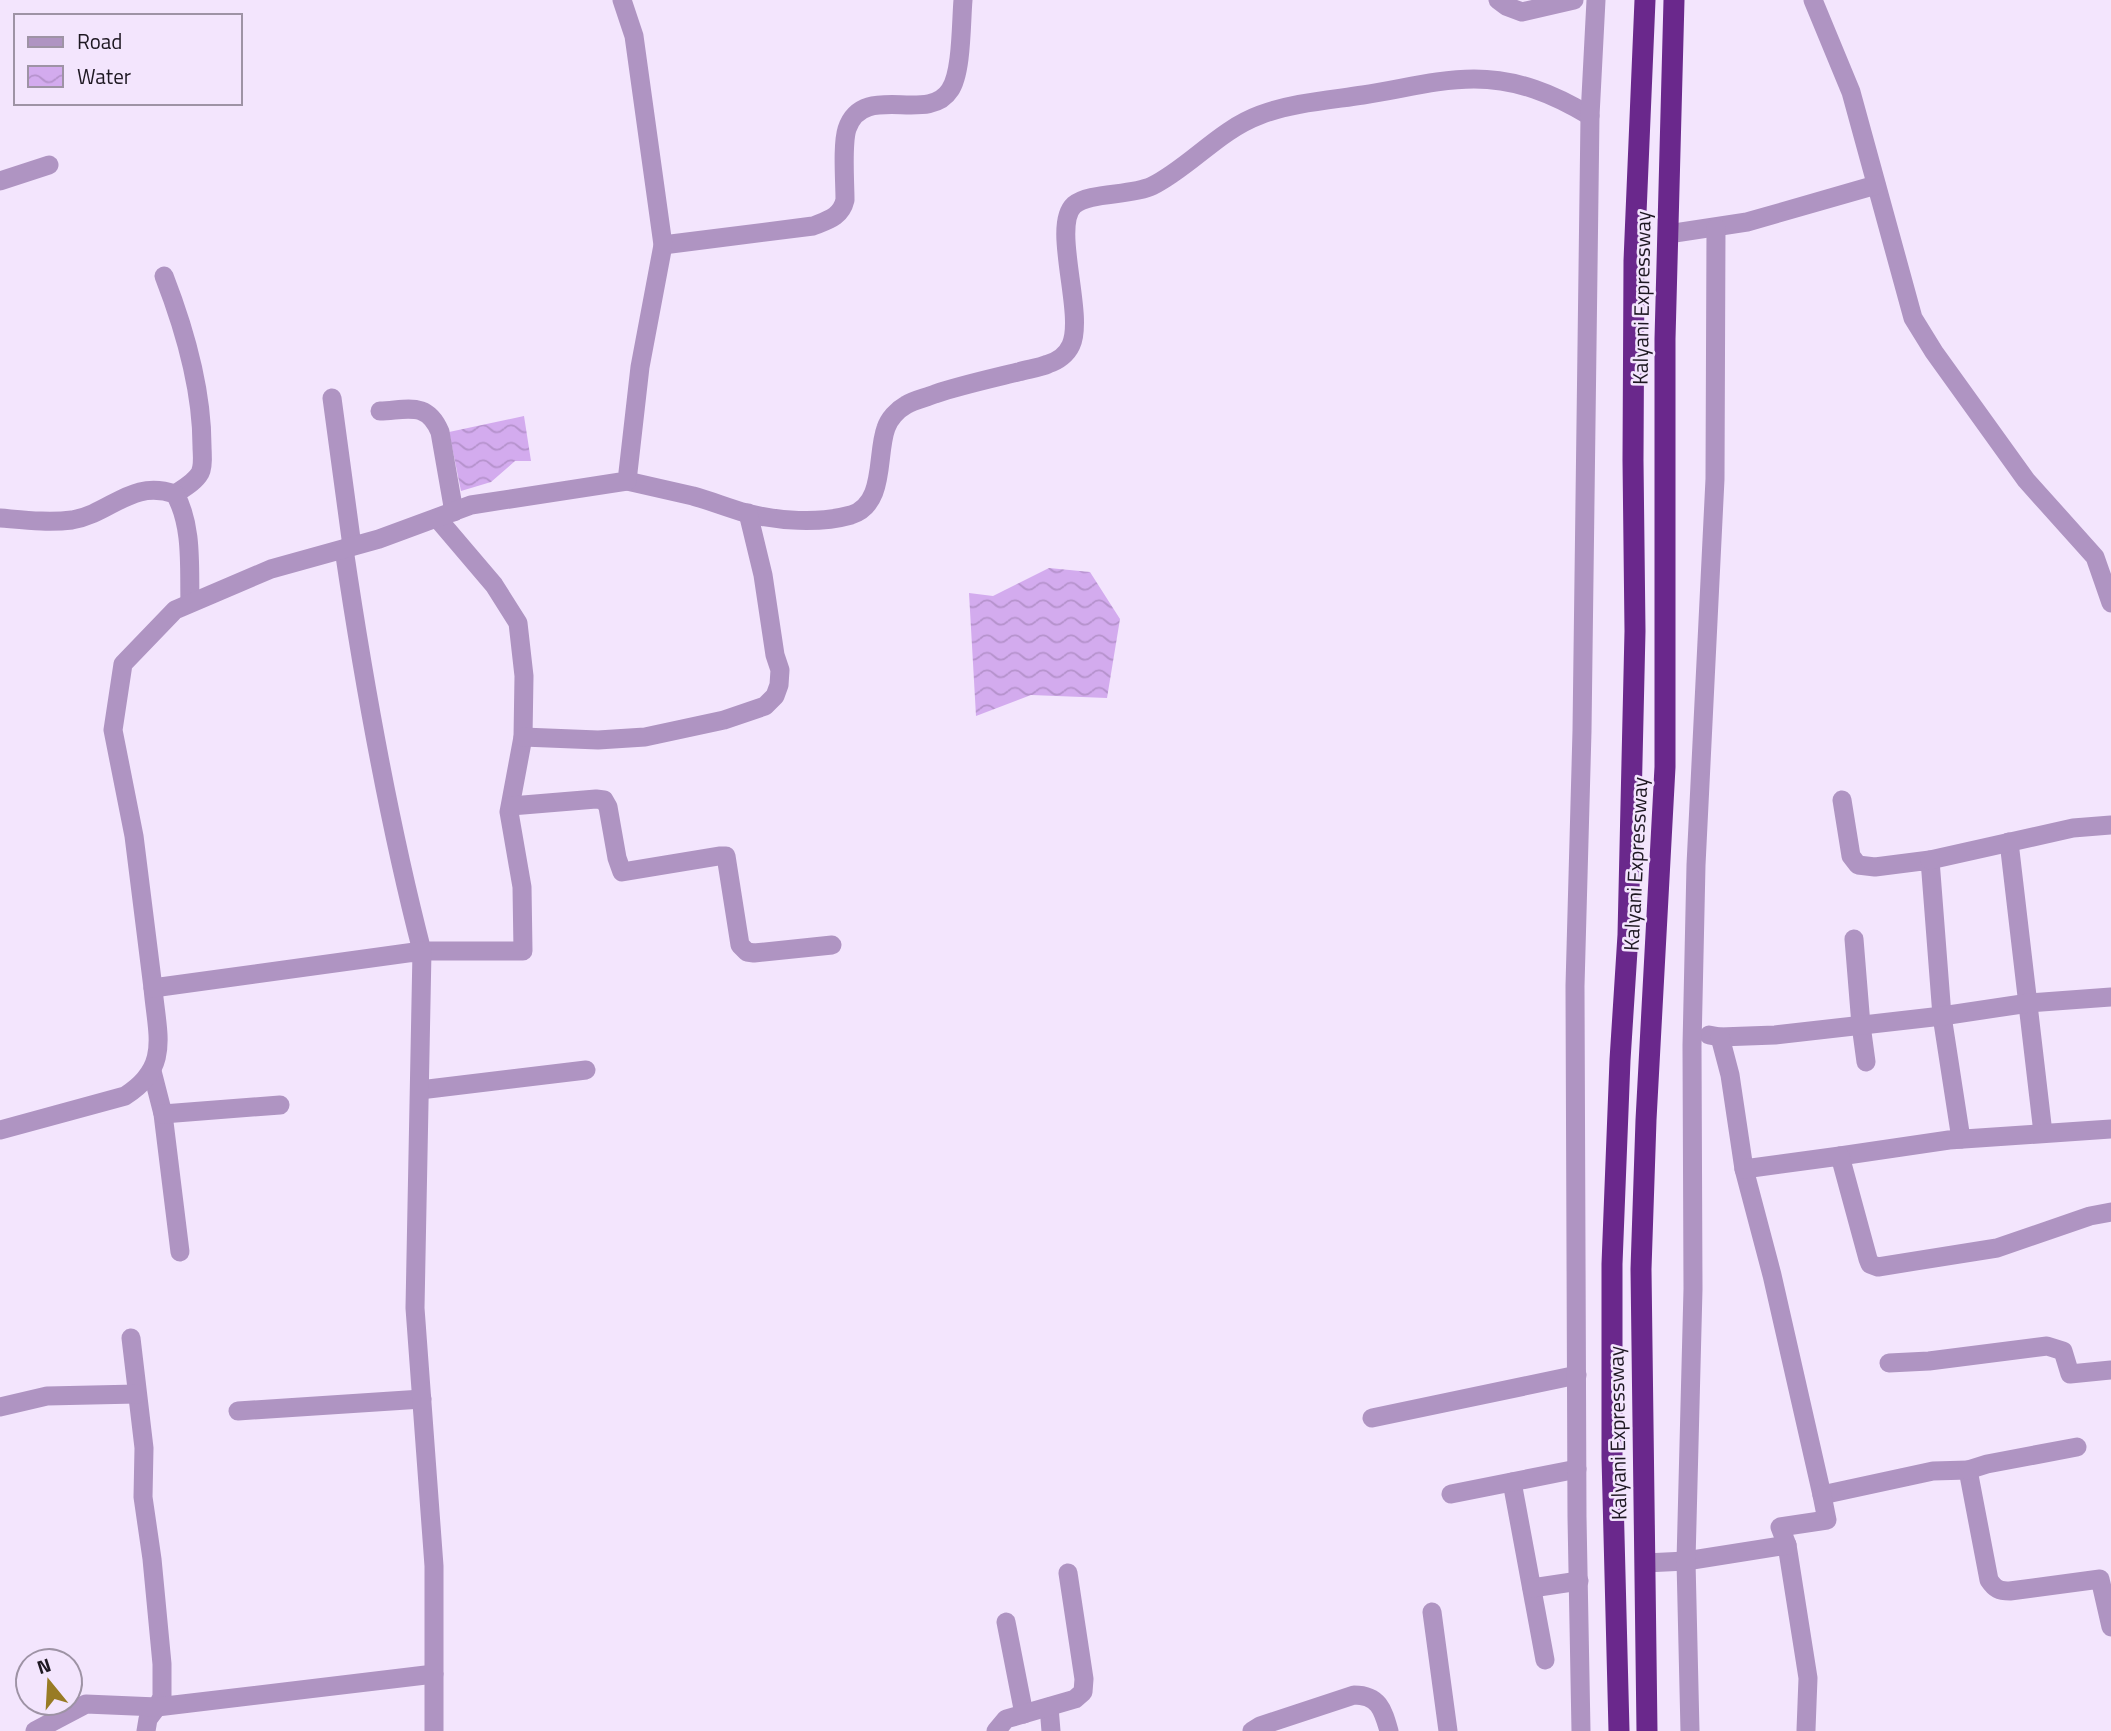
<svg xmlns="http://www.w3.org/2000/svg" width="2111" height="1731" font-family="'Titillium Web',sans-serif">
<defs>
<pattern id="water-waves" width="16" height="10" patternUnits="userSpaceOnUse" patternTransform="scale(1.75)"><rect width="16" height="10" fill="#d3abee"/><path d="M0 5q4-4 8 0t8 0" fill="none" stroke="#b592cc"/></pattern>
</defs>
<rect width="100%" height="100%" fill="#f3e5fd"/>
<g fill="url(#water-waves)">
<path d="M 524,416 L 531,461 L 515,461 L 491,482 L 461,491 L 449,432 Z"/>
<path d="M 1049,568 L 1090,572 L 1120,619 L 1107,698 L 1031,695 L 976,716 L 969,593 L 993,596 Z"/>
</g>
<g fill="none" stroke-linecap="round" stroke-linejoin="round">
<g stroke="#af94c2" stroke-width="19">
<path d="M 1498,0 L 1506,6 L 1522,12 L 1574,0"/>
<path d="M 1813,0 L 1851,92 L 1913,318 L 1934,352 L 2026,480 L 2095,557 L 2111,603"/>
<path d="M 0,181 L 49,165"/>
<path d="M 1668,234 L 1747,222 L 1876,185"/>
<path d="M 663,245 L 813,226 C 828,220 841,217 845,200 C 845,182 842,145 847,129 C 863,81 928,125 950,90 C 962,73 961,22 963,0"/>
<path d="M 164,276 C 185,330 202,388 202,446 C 202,454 204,465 200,473 C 195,482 184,488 175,494"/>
<path d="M 332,398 L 352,546 L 344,549 C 364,684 388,819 422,951 L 523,951 L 522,887 L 509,812 L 523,737 L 524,676 L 518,623 L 494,585 L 437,518"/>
<path d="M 380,411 C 408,410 427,401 440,432 L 454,512"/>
<path d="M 627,481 C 649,486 671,491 693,496 C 711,501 728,508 746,513 C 778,521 819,524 851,515 C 886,504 876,455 886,428 C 889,419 897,410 906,405 C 914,400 925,398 935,394 C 962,385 990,379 1018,372 C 1028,369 1039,368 1048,364 C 1058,361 1067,354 1071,345 C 1085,314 1051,226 1074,205 C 1089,192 1131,196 1152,186 C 1190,167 1219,130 1260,115 C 1291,103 1330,100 1363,95 C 1399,90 1437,79 1474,79 C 1517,79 1554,94 1590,116"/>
<path d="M 0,518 C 24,520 48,523 72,520 C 112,513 131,479 175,494 C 193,526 189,568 190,603"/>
<path d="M 523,737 L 598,740 L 645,737 L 724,720 L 765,706 L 775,696 L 779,685 L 780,670 L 775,655 L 763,575 L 748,513"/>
<path d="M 1842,800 L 1851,856 L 1858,865 L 1875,867 L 1930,860 L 1942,1016 L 1961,1139"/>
<path d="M 511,806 L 596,799 L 604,800 L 608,807 L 617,858 L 622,872 L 719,856 L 726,856 L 740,945 L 747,952 L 754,953 L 832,945"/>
<path d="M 2009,842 L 2043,1133"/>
<path d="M 1930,860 L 2073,828 L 2111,825"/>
<path d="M 1854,939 L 1861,1025 L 1866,1062"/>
<path d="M 1709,1035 L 1720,1037 L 1775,1035 L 1942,1016 L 2029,1003 L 2111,997"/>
<path d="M 1720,1037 L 1730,1075 L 1744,1169 L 1772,1275 L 1822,1495 L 1933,1471 L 1968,1470 L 1989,1580 C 1995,1589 1999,1591 2010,1591 L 2100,1579 L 2111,1627"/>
<path d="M 152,1071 L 163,1114 L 180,1252"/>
<path d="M 420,1090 L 586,1070"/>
<path d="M 163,1114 L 280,1105"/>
<path d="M 0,1130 L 125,1096 C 171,1067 157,1035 153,988"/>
<path d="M 1840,1156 L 1949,1140 L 2111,1129"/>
<path d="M 1744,1169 L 1840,1156 L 1868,1259 L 1870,1264 L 1878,1267 L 1997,1248 L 2090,1216 L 2111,1212"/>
<path d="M 131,1338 L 144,1448 L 143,1497 L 152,1559 L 162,1664 L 162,1697 L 157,1707 L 148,1719 L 146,1731"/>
<path d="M 1889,1363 L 1929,1361 L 2047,1346 L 2063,1351 L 2070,1374 L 2111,1370"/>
<path d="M 0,1407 L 47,1396 L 137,1394"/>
<path d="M 238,1411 L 422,1399"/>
<path d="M 1372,1418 L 1577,1375"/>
<path d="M 1968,1470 L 1987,1464 L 2077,1447"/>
<path d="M 1512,1482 L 1545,1660"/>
<path d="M 1451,1494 L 1577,1469"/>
<path d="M 1787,1545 L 1808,1678 L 1806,1730"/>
<path d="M 1645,1563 L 1686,1561 L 1787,1545 L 1780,1527 L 1827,1520 L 1822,1495"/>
<path d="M 1532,1588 L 1579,1581"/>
<path d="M 1432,1612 L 1448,1731"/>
<path d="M 1006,1622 L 1024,1714"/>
<path d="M 1049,1707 L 1051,1731"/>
<path d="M 35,1731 L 86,1704 L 157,1707 L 434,1674"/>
<path d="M 434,1731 L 434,1566 L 415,1308 L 422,951 L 153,988 L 134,836 L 113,730 L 123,664 L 175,610 L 271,569 L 379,539 L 471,505 L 627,481 L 640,367 L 663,245 L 634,36 L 622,0"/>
<path d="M 996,1731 L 1006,1719 L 1075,1699 L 1083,1692 L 1084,1679 L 1068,1573"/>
<path d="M 1252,1731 L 1260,1726 L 1354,1695 C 1379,1695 1383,1710 1389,1731"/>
<path d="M 1581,1731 L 1577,1517 L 1575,986 L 1582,731 L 1590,116 L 1596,0"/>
<path d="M 1690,1731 L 1686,1561 L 1693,1289 L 1692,1046 L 1696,865 L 1715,479 L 1716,228"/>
</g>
<g stroke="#6a288c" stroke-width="21">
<path d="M 1619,1731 L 1612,1457 L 1612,1264 L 1620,1060 L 1628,935 L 1635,631 L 1633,460 L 1634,261 L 1645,0"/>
<path d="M 1647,1731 L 1641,1269 L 1646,1120 L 1665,767 L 1665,339 L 1674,0"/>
</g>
</g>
<g text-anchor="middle" stroke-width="5" stroke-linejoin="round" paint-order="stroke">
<g font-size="21" fill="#1e1822" stroke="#f3e5fd">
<text transform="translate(1642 298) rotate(-89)" y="7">Kalyani Expressway</text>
<text transform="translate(1636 864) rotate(-87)" y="7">Kalyani Expressway</text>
<text transform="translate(1618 1433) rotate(-91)" y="7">Kalyani Expressway</text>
</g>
</g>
<rect x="14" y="14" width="228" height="91" fill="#f3e5fd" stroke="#9e93a5" stroke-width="2"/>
<rect x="28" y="37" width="35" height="10" fill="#af94c2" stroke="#9e93a5" stroke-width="2"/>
<text x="77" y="49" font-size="21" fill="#1e1822">Road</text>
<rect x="28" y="66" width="35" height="21" fill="url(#water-waves)" stroke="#9e93a5" stroke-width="2"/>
<text x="77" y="84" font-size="21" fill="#1e1822">Water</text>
<g transform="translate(49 1682) rotate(342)"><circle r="33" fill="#f3e5fd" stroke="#9e93a5" stroke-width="2"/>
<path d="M0-5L12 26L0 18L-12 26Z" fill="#987b24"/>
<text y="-10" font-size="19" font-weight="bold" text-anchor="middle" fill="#1e1822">N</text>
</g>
</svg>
